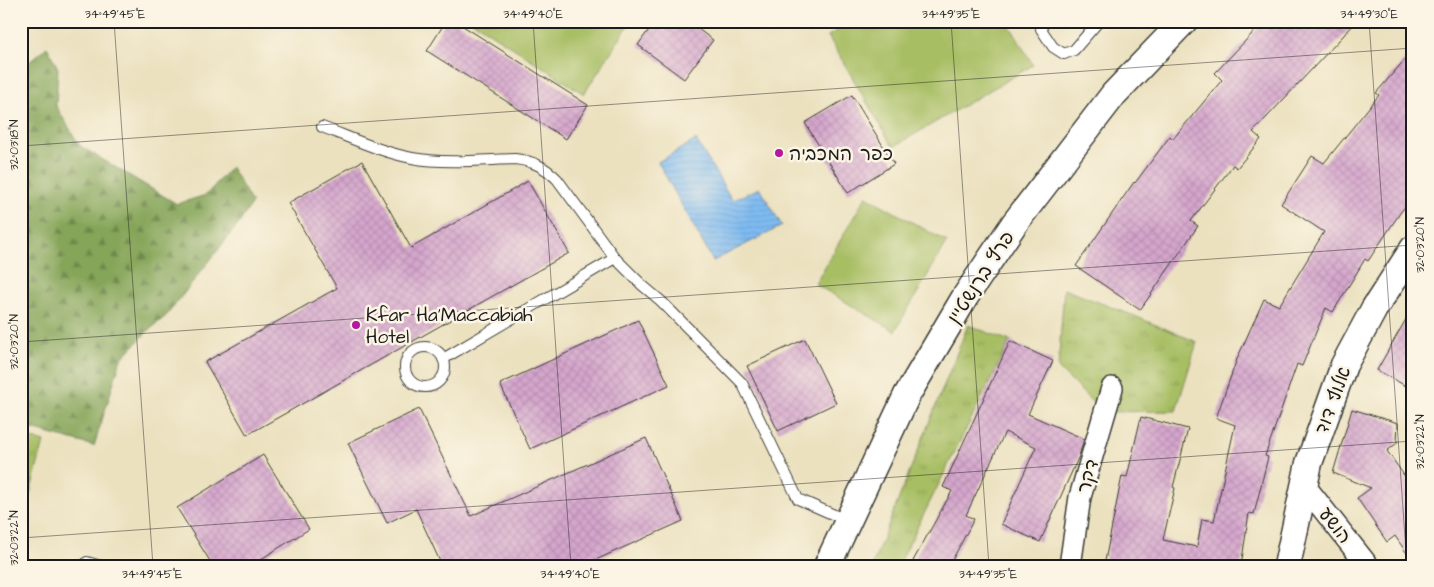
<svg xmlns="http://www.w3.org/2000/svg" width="1434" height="587" font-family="'Architects Daughter','Playpen Sans Hebrew',sans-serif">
<defs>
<pattern id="forest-firs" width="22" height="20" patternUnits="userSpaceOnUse" patternTransform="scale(1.25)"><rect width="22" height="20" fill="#85a559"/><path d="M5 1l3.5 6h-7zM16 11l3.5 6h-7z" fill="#6c8649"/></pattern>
<pattern id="park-tufts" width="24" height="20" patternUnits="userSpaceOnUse" patternTransform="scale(1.25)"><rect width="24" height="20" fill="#a7be63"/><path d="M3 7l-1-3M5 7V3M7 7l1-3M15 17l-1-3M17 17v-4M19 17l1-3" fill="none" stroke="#8fa355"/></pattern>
<pattern id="water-rules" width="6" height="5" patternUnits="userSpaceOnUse" patternTransform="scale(1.25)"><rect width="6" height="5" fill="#7fbbf1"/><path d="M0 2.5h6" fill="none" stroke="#6da0ce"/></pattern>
<pattern id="building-cross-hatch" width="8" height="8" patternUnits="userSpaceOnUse" patternTransform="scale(1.25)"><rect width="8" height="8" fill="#d5a6cd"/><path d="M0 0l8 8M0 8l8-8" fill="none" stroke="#b68eaf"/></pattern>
</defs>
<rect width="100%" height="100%" fill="#fcf5e5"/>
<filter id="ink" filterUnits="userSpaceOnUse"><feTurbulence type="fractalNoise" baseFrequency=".02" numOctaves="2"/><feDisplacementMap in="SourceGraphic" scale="10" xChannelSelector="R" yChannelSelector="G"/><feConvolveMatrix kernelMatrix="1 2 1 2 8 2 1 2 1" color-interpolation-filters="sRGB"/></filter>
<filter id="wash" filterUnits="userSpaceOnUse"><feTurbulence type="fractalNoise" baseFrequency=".0096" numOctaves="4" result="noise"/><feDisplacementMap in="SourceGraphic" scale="20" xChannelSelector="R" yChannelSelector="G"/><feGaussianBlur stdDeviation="1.12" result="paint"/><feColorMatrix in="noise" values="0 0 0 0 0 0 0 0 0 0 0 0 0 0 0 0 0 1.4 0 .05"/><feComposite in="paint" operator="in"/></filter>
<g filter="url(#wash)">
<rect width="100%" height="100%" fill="#ebe1bf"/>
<g fill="#a7be63" stroke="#626d40">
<path d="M 472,21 L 631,21 L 584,94 Z"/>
<path d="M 794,21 L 830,21 L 809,34 Z"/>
<path d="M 854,21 L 1007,21 L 1033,65 L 893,147 L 828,36 Z"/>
<path d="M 866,196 L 947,242 L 895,331 L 815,284 Z"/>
</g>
<path fill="url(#forest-firs)" stroke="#50603a" d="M 47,47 L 58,68 L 56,106 L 80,146 L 177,204 L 206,195 L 231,167 L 252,203 L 240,222 L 167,315 L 147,332 L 121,359 L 94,446 L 21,426 L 21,177 L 25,167 L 21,155 L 21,69 Z"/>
<g fill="url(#park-tufts)" stroke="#626d40">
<path d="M 1064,289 L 1132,315 L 1197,342 L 1176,411 L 1102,412 L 1058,368 Z"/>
<path d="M 968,325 L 1010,341 L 898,566 L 872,566 Z"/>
<path d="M 21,436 L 44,442 L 21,525 Z"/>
</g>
<path fill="url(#water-rules)" stroke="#4e6c86" d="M 696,140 L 732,200 L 760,188 L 782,226 L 713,261 L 658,162 Z"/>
<g id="blocks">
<g fill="url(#building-cross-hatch)">
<path d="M 446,21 L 455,21 L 588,105 L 566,139 L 427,51 Z"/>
<path d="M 655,21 L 687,21 L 713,40 L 684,79 L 638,45 Z"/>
<path d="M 1264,21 L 1357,21 L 1253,132 L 1261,139 L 1237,168 L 1233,165 L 1191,221 L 1198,226 L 1140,310 L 1076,266 L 1134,182 L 1135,183 L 1170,136 L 1173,139 L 1222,80 L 1215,73 Z"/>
<path d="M 1413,50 L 1413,197 L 1400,213 L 1368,261 L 1365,259 L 1333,312 L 1326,308 L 1302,366 L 1297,364 L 1265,456 L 1268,457 L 1254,514 L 1249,513 L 1241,566 L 1104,566 L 1122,476 L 1127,477 L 1141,417 L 1188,429 L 1173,487 L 1175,488 L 1163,540 L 1197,547 L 1202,519 L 1214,521 L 1235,425 L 1216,418 L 1237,359 L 1264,299 L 1279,306 L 1324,232 L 1281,204 L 1312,156 L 1324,163 L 1379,95 L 1376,93 Z"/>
<path d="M 852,95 L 894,164 L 848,193 L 805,123 Z"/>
<path d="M 362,161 L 411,248 L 528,181 L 569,253 L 247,435 L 205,362 L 337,288 L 288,203 Z"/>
<path d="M 1413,307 L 1413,390 L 1377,370 Z"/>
<path d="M 638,320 L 669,385 L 530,449 L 500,384 Z"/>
<path d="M 805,339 L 836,403 L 778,431 L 747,366 Z"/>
<path d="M 1010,341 L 1053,361 L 1028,414 L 1084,439 L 1079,456 L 1040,542 L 1001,524 L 1036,447 L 1005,432 L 966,515 L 974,519 L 949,566 L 922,566 L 913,561 L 952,491 L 943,487 Z"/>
<path d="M 419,409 L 471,516 L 646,438 L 683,521 L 582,566 L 442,566 L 416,509 L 387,523 L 348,443 Z"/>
<path d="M 1352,409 L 1398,423 L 1397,443 L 1387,451 L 1413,488 L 1413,562 L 1395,536 L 1387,542 L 1357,498 L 1371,488 L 1333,473 Z"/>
<path d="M 263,455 L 309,529 L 250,566 L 213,566 L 177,508 Z"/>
</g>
</g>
</g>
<g filter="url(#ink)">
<use href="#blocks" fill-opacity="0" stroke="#3b3a34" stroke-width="1"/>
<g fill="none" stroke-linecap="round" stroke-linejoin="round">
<g stroke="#3b3a34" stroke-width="12">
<g id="service">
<path d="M 1043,21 L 1041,29 L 1053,47 L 1064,54 L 1074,50 L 1099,21"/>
<path d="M 322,127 C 351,138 381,152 412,158 C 444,164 483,160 515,159 C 533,161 545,167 557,179 L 615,258 L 642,285 L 661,301 L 742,383 L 798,499 L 848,521"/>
<circle cx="425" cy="367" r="20"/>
<path d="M 443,359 L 615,258"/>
<path d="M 87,562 L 101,566"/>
</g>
</g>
<g stroke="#3b3a34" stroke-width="24">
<g id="minor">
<path d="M 1304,485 L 1368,566"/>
<path d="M 1070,566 L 1080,497 L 1112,388"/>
</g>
</g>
<g stroke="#3b3a34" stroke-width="29">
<g id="tertiary">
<path d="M 827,566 L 907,395 L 965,297 L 1014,224 L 1114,94 L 1184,21"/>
<path d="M 1287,566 L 1309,463 L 1344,365 L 1374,309 L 1413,249"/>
</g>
</g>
<use href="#service" stroke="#fff" stroke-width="10"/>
<use href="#minor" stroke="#fff" stroke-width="21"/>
<use href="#tertiary" stroke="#fff" stroke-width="26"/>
</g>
</g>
<path fill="none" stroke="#1c1c1c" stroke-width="1" stroke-opacity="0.45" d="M 114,21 L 153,566M 533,21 L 571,566M 951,21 L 989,566M 1369,21 L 1407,566M 21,146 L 1413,48M 21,342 L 1413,245M 21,538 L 1413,441"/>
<g fill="#b5179e" stroke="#fcf5e5" stroke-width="2">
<circle cx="779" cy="153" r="5"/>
<circle cx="356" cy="325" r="5"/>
</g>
<g text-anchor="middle" stroke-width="5" stroke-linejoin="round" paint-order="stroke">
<g font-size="19" fill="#1c1c1c" stroke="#fcf5e5" text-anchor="start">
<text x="789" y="160">כפר המכביה</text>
<text x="366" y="321">Kfar Ha'Maccabiah<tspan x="366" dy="22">Hotel</tspan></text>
</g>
<g font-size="19" fill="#1c1c1c" stroke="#fcf5e5">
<text transform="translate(980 277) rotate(-57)" y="7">פרץ ברנשטיין</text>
<text transform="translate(1332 400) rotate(-70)" y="7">אלוף דוד</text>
<text transform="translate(1087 476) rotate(-74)" y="7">דקר</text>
<text transform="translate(1336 525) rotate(52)" y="7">הושע</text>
</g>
</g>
<rect width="1434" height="587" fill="none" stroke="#fcf5e5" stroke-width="55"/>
<rect x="28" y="28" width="1378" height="532" fill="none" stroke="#1c1c1c" stroke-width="2"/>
<g font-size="12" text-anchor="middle" fill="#1c1c1c">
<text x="115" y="18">34°49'45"E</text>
<text x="533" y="18">34°49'40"E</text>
<text x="951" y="18">34°49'35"E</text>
<text x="1369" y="18">34°49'30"E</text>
<text transform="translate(14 145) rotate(-90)" y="4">32°03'18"N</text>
<text transform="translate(1420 245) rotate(-90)" y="4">32°03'20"N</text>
<text transform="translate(14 342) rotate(-90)" y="4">32°03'20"N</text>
<text transform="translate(1420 442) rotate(-90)" y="4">32°03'22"N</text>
<text transform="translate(14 538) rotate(-90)" y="4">32°03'22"N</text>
<text x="152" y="578">34°49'45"E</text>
<text x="570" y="578">34°49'40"E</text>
<text x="988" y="578">34°49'35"E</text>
</g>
</svg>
